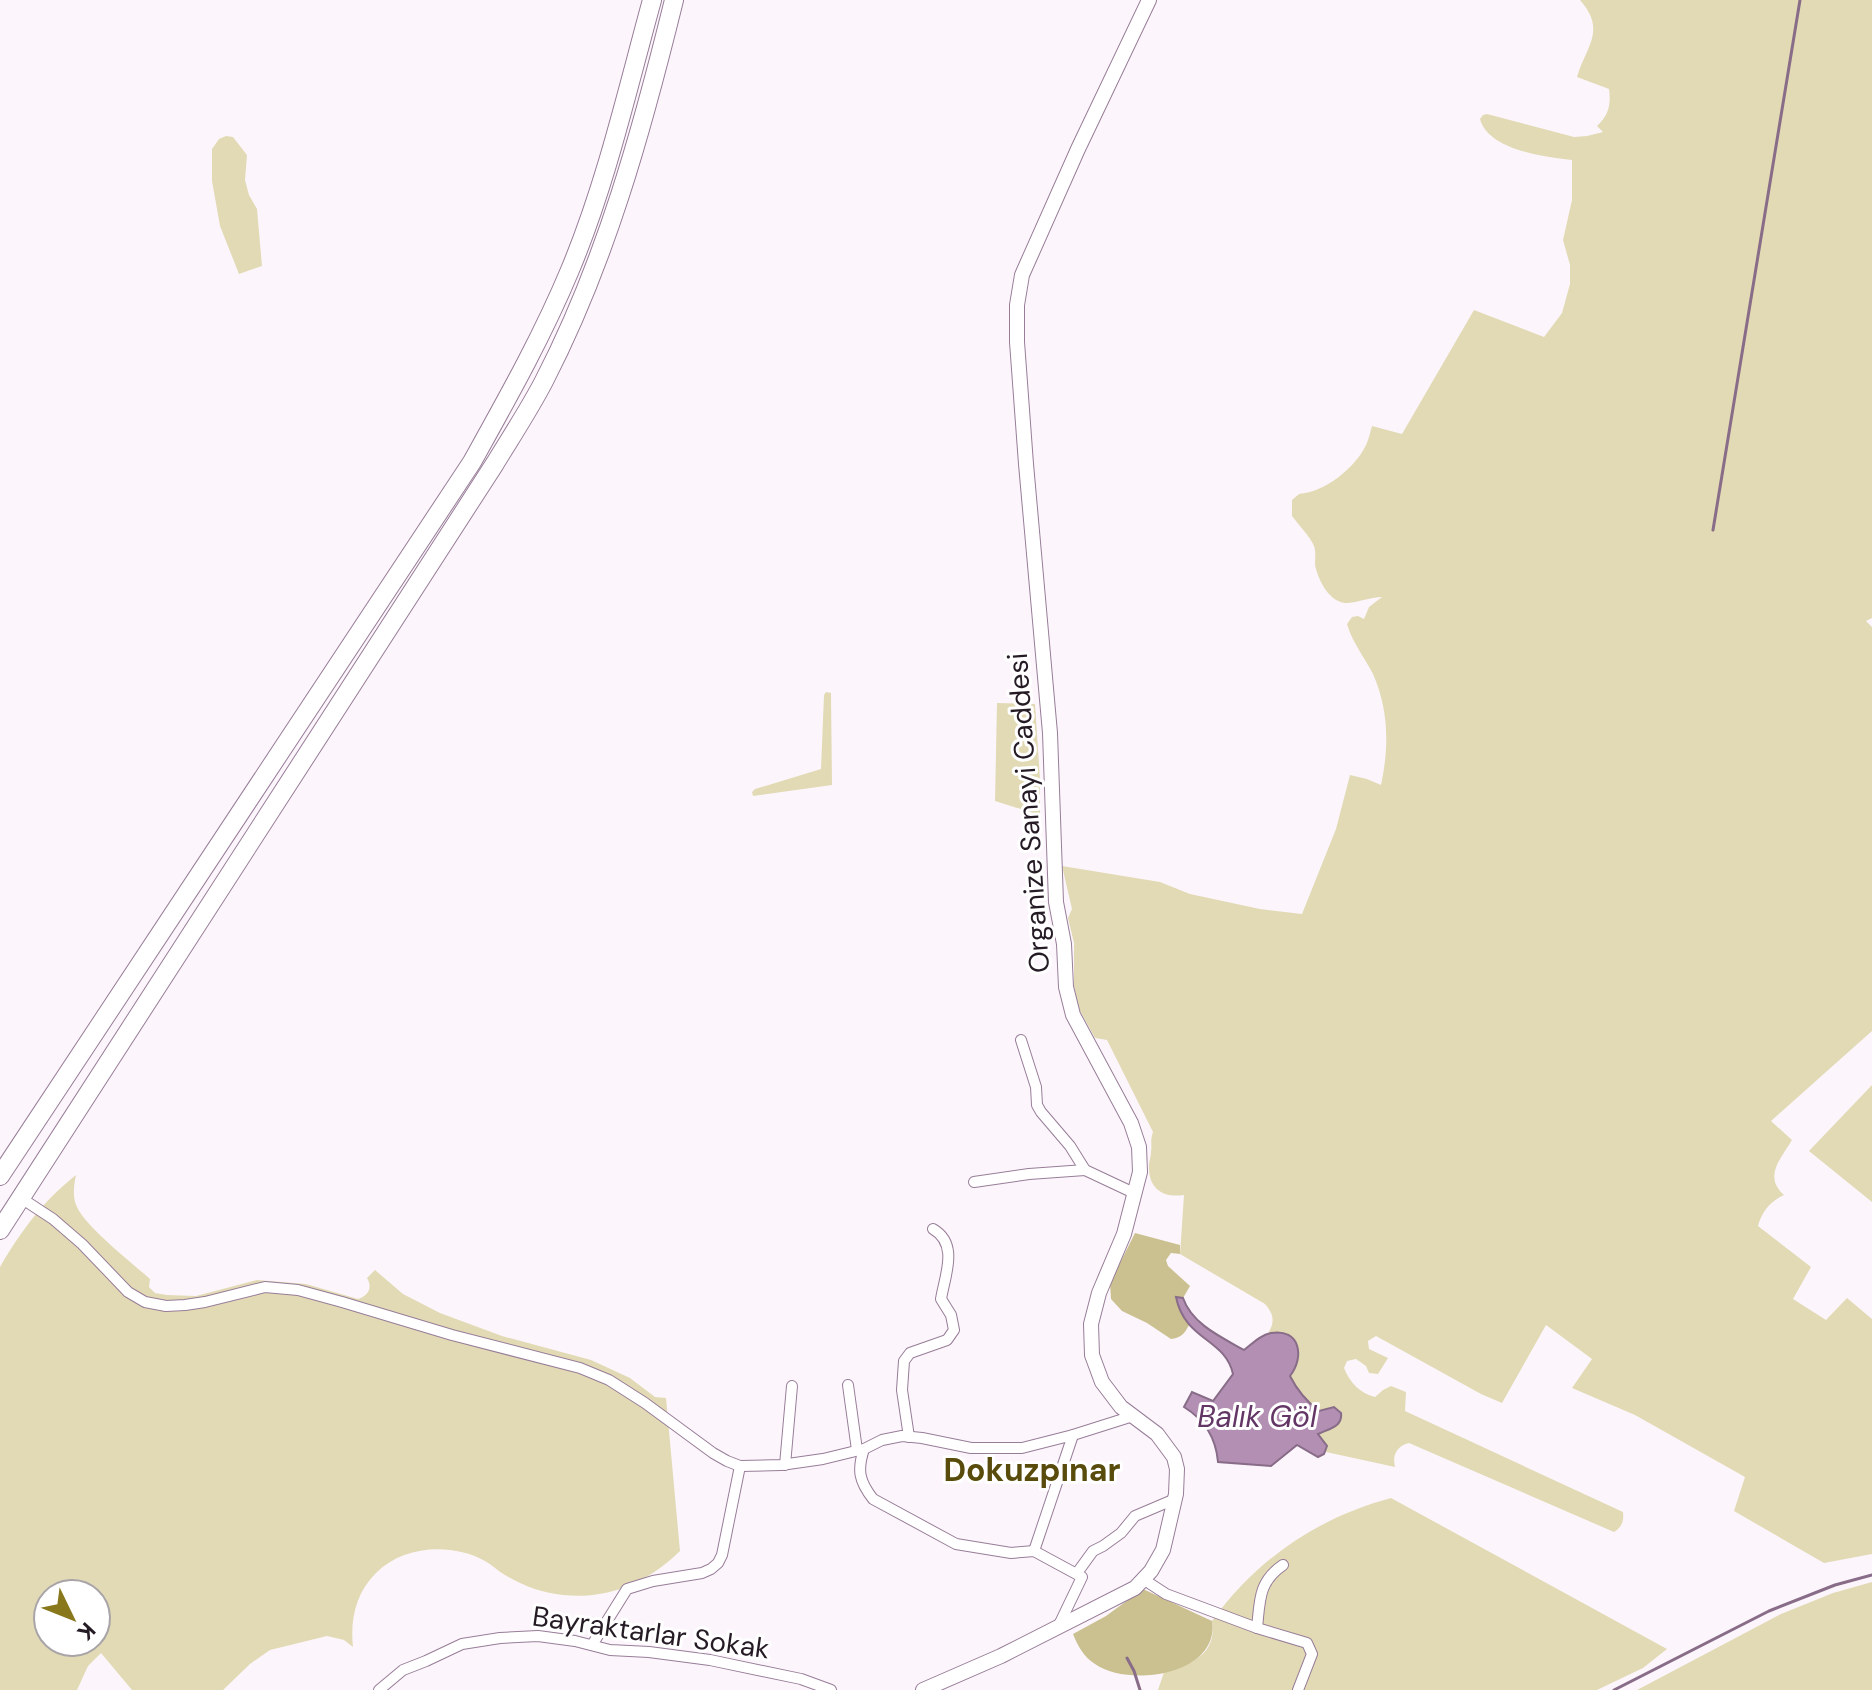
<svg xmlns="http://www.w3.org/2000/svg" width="1872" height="1690" font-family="'DM Sans',sans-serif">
<rect width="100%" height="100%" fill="#fcf6fc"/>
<g fill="#e2dab5" fill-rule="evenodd">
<path d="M 1580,0 L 1872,0 L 1872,618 L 1866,621 L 1872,627 L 1872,1031 L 1771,1121 L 1792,1140 C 1781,1159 1763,1176 1784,1195 C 1771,1201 1762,1211 1758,1226 L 1811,1267 L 1793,1299 L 1826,1320 L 1847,1298 L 1872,1319 L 1872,1554 L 1824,1563 L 1734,1511 L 1745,1477 L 1635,1415 L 1572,1388 L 1592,1359 L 1546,1325 L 1502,1403 L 1481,1394 L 1376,1336 L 1368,1341 L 1369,1349 L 1388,1358 L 1378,1374 L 1369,1373 L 1366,1366 L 1356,1359 L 1347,1361 L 1344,1368 C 1350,1383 1360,1393 1375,1397 L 1383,1390 L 1391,1386 L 1406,1392 L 1405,1411 L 1623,1512 C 1624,1521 1622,1527 1614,1532 L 1409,1443 C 1397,1446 1392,1455 1395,1467 L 1326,1452 L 1327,1446 L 1317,1434 L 1341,1419 L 1339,1410 C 1333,1410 1323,1412 1318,1410 C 1305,1404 1296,1388 1290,1376 L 1294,1372 L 1286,1335 L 1277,1333 L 1268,1333 C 1275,1323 1274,1314 1265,1304 L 1180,1254 L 1184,1195 C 1163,1198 1148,1189 1149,1165 C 1149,1161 1151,1157 1151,1152 C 1152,1144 1150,1140 1153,1132 L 1107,1040 L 1095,1038 L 1079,1009 L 1074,986 L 1074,943 L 1068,918 L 1072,909 L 1062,866 L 1160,882 L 1190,894 L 1260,909 L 1302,914 L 1336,829 L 1350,775 L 1367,779 L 1381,785 C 1389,748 1389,710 1373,674 C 1365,658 1352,642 1347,624 L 1352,617 L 1358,616 L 1364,619 L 1369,607 L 1382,597 C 1371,597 1352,604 1345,603 C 1328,601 1318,579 1315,565 C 1315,559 1316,551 1314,546 C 1311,538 1298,524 1292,516 L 1292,500 L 1299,494 C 1325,492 1355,468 1366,445 C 1369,439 1370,432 1372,426 L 1402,434 L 1474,310 L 1544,337 L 1562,313 L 1570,284 L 1570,265 L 1563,240 L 1572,200 L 1572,160 C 1545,157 1488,150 1480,119 L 1483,115 L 1487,114 L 1574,137 L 1587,136 L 1603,132 L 1597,126 C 1609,115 1611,104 1609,89 L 1577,77 C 1586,46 1607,31 1580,0 Z"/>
<path d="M 226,136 L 233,137 L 247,155 L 245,180 L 249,195 L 257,209 L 262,266 L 239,274 L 220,226 L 212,181 L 212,149 L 219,139 Z"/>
<path d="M 826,692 L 831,693 L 832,785 L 753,796 L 752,792 L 755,789 L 821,769 L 824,695 Z"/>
<path d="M 997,703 L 1035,704 L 1040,779 L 1040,815 L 995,801 Z"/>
<path d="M 1872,1085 L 1872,1202 L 1809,1151 Z"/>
<path d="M 76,1175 C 74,1185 72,1197 77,1207 C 86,1227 132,1263 150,1279 L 149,1287 L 155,1293 L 167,1295 L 196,1296 L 257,1280 L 306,1284 L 358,1299 C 368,1296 373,1288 367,1278 L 375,1270 L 403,1294 L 440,1313 L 502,1336 L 591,1360 L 630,1378 L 655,1397 L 666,1398 L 680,1551 C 649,1582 608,1600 563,1595 C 543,1593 523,1586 505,1575 C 498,1571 492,1565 485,1561 C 452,1543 404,1545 376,1573 C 356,1593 350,1619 353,1647 L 344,1640 L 327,1636 L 270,1650 L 250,1664 L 223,1690 L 132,1690 L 101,1653 L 88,1666 L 77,1690 L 0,1690 L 0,1267 C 21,1231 43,1201 76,1175 ZM 48,1594 L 96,1594 L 96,1642 L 48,1642 Z"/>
<path d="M 1391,1498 L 1667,1649 L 1643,1668 L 1597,1690 L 1158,1690 L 1164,1672 C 1191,1663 1217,1656 1212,1621 C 1257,1559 1317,1518 1391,1498 Z"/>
<path d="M 1872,1582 L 1872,1690 L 1637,1690 L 1781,1614 L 1833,1593 Z"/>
</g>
<g fill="#cbc190">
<path d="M 1135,1233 L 1180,1245 L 1180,1254 L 1171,1253 L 1166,1260 L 1168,1266 L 1190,1286 L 1183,1298 L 1176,1298 L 1181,1313 L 1189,1325 C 1185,1333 1181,1338 1171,1339 L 1147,1323 L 1122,1311 L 1111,1299 L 1110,1283 Z"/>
<path d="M 1143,1589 L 1212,1621 C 1220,1675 1129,1688 1095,1664 C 1083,1656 1078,1646 1073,1634 L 1106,1616 Z"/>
</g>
<path fill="#b28fb3" stroke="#886c88" stroke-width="2" d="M 1176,1297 L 1183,1298 C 1192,1324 1221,1337 1244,1350 C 1252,1344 1260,1335 1271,1333 C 1300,1328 1305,1357 1290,1376 C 1297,1390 1306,1401 1319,1411 L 1334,1407 L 1341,1413 C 1343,1427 1328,1429 1318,1434 L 1327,1446 L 1324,1454 L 1318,1457 L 1297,1445 L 1271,1466 L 1218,1462 C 1216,1438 1205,1420 1184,1407 L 1192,1392 L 1213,1401 L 1233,1374 C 1225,1338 1185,1341 1176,1297 Z"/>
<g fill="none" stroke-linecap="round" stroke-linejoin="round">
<g stroke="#886c88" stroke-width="3">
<path d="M 1713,530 L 1800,0"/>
<path d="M 1127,1658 L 1134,1671 L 1140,1690"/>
<path d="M 1614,1690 L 1769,1611 L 1835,1585 L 1872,1575"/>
</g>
<g stroke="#987d98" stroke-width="12">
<g id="street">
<path d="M 1021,1040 L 1036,1087 L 1037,1105 L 1041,1112 L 1070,1146 L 1085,1170 L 1134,1193"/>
<path d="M 974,1182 L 1029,1174 L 1085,1170"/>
<path d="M 21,1198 L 53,1219 L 82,1244 L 128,1292 L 145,1302 L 166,1306 L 185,1305 L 205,1302 L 265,1287 L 298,1290 L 342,1302 L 452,1335 L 580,1368 L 609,1380 L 645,1403 L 713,1453 L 727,1461 L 740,1466 L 781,1465 L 823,1459 L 864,1449 L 882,1440 L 902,1436 L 922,1438 L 971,1448 L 1022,1448 L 1073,1435 L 1133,1416"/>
<path d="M 848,1385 L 857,1450"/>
<path d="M 909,1437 L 902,1390 L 904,1361 L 910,1353 L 947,1340 L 954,1330 L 951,1315 L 941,1299 C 945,1275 959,1244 933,1229"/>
<path d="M 864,1449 C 857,1470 859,1481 873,1499 L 956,1544 L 1011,1553 L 1034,1551 L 1082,1577 L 1058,1627"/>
<path d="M 785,1465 L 792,1386"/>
<path d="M 1034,1551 L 1073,1435"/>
<path d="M 1077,1573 L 1093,1551 L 1103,1546 L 1121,1533 L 1135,1516 L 1175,1499"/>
<path d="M 1143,1579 L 1166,1594 L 1257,1628 L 1307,1643 L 1312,1654 L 1298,1690"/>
<path d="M 1257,1628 C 1260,1601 1258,1582 1283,1565"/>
<path d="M 592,1645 L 627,1589 L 653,1581 L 702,1573 L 711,1569 L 718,1563 L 722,1555 L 740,1466"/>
<path d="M 379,1690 L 403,1670 L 426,1661 L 462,1644 L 500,1638 L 538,1636 L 575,1641 L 610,1650 L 649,1652 L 710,1660 L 801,1679 L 831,1690"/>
</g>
</g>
<g stroke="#987d98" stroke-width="16">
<path id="secondary" d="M 923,1690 L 1001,1656 L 1135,1588 L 1151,1571 L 1163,1550 L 1176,1494 L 1177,1469 L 1174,1457 L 1157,1434 L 1121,1407 L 1102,1382 L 1092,1355 L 1091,1324 L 1099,1293 L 1124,1234 L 1140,1172 L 1139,1147 L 1131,1123 L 1073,1015 L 1066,987 L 1064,944 L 1056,902 L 1050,733 L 1026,464 L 1017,342 L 1017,305 L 1022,275 L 1078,149 L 1149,0"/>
</g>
<g stroke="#987d98" stroke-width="20">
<g id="highway">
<path d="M 0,1176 L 472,462 C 507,399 542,337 570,270 C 606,184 627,91 652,0"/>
<path d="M 0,1230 L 494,465 C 511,437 529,410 544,381 C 606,261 642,130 674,0"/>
</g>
</g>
<use href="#street" stroke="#fff" stroke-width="10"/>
<use href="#secondary" stroke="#fff" stroke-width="14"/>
<use href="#highway" stroke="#fff" stroke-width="18"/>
</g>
<g text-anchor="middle" stroke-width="6" stroke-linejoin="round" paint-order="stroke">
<g font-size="28" fill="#251b25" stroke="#fff">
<text transform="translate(1028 813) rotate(-94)" y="10">Organize Sanayi Caddesi</text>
<text transform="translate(651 1632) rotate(8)" y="10">Bayraktarlar Sokak</text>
</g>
<g font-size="30" font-style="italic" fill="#633665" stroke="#fff">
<text x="1257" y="1427">Balık Göl</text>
</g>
<g font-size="32" font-weight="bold" fill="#584b0b" stroke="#fff">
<text x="1032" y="1481">Dokuzpınar</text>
</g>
</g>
<g transform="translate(72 1618) rotate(133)"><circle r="38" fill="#ffffff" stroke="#a8a4a8" stroke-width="2"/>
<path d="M0-6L14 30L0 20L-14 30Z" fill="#89771b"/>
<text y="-12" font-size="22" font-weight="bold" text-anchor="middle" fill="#251b25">K</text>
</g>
</svg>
